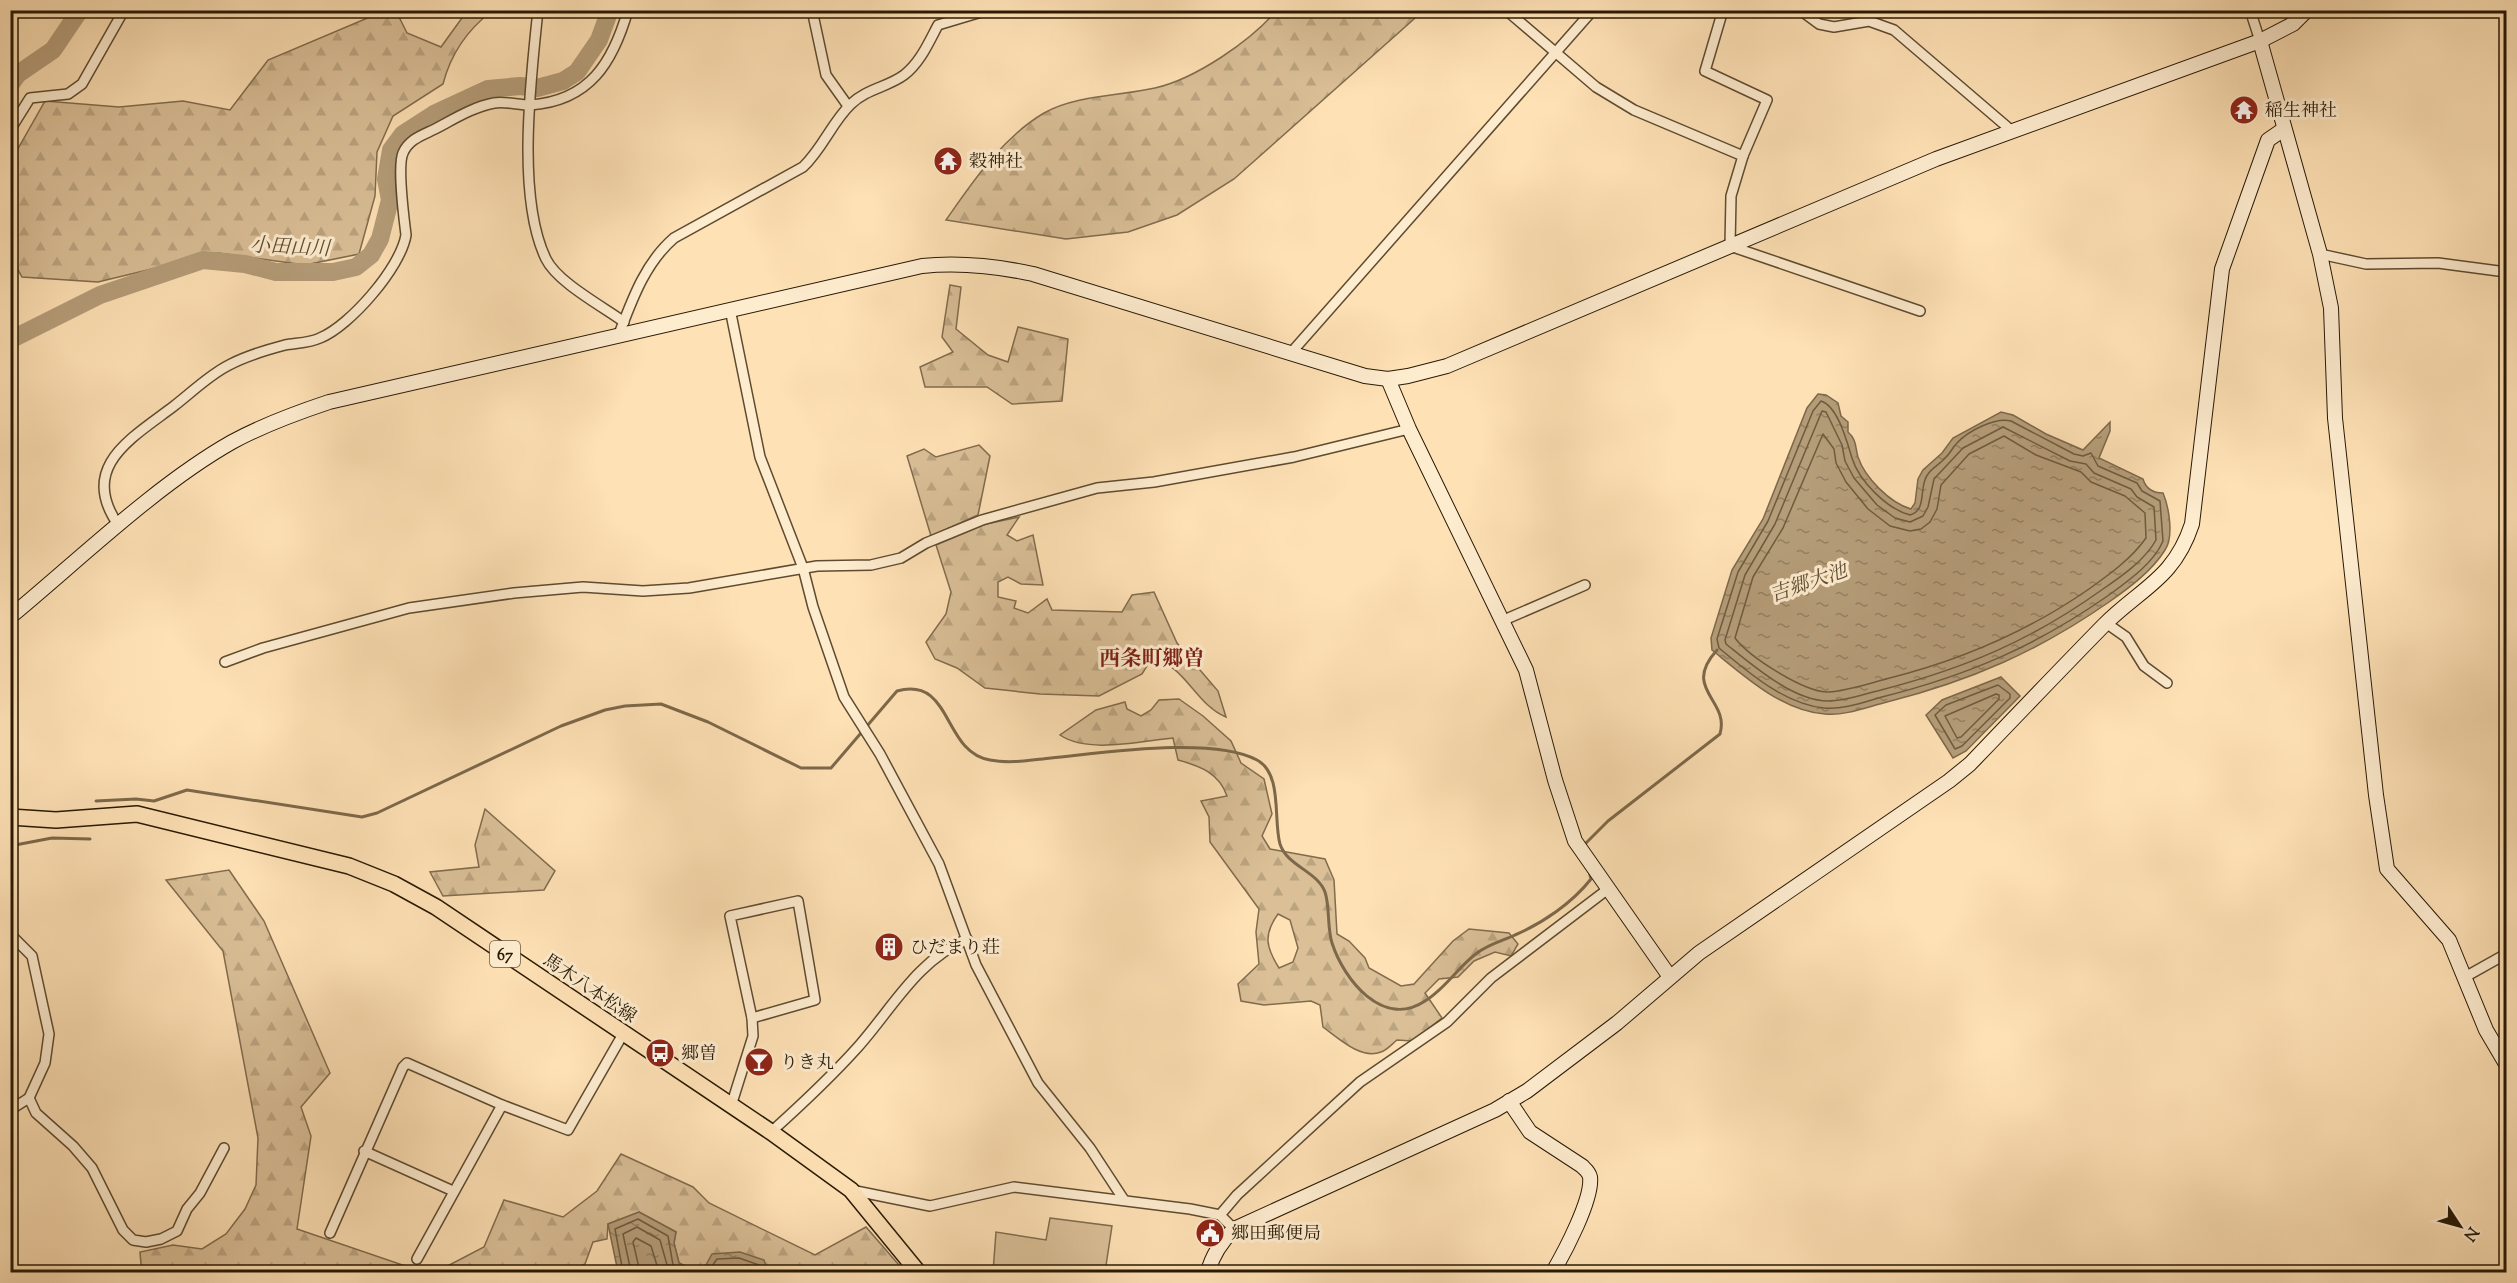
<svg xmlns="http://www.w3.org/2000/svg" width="2517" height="1283" font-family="'Sorts Mill Goudy','Noto Serif JP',serif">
<defs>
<pattern id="forest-firs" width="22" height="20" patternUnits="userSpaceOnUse" patternTransform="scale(1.5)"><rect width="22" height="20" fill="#dabf97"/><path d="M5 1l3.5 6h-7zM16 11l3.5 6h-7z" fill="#bba480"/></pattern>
<pattern id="water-ripples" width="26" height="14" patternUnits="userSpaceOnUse" patternTransform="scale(1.5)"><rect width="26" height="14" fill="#b59d79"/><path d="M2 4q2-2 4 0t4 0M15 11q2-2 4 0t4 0" fill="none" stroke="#937f61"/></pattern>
</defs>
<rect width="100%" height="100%" fill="#fee1b5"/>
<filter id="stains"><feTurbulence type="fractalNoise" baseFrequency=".00333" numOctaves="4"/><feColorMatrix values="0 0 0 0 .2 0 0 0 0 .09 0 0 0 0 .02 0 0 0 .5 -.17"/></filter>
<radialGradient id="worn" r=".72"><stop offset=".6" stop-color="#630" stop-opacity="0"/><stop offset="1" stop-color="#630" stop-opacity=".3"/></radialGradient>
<g fill="url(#forest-firs)" stroke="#816c4e" stroke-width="1.5" fill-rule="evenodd">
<path d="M 1277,10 L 1420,11 L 1414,19 L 1234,179 L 1177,215 L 1128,232 L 1066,239 L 946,220 C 974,180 1002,138 1044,113 C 1076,95 1120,96 1155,88 C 1195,79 1251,41 1277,10 Z"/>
<path d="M 384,11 L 396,11 L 407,33 L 441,47 L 467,11 L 492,11 C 467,30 451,53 443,84 L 393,116 L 377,152 L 375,196 L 359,254 L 305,265 L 218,253 L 98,282 L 22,277 L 11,257 L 11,161 L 45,101 L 119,107 L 183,101 L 230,110 L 268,60 Z"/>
<path d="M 950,285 L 961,287 L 956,329 L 988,355 L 1008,362 L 1018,327 L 1068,339 L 1062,401 L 1012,404 L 987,387 L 925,387 L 920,367 L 953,352 L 942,337 Z"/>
<path d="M 979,445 L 990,456 L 978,515 L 931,536 L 907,456 L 924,449 L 936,457 Z"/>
<path d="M 1019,517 L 1007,535 L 1017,541 L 1033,535 L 1043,585 L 1021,584 L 1008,577 L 998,582 L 998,597 L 1016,601 L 1014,608 L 1028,613 L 1047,599 L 1052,610 L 1122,612 L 1132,595 L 1154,592 L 1177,643 L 1218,691 L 1226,717 C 1195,704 1186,666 1152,658 L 1142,674 L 1099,696 L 1040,694 L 985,688 L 957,668 L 935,659 L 926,642 L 946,614 L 951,592 L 936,545 L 986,524 Z"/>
<path d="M 1179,699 L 1203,716 L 1231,741 L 1241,763 L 1264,779 L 1272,814 L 1262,836 L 1270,849 L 1325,859 L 1334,880 L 1337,934 L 1349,941 L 1365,958 L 1369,968 L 1401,986 L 1414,984 L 1453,941 L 1469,929 L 1509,933 L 1518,944 L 1511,956 L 1495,952 L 1474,961 L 1458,977 L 1439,979 L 1425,993 L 1442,1018 L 1412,1041 L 1397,1040 C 1392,1044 1387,1050 1381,1052 C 1361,1060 1338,1038 1323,1027 L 1320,1005 L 1311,1001 L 1264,1005 L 1241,1001 L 1238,984 L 1259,964 L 1256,932 L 1259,909 L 1210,842 L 1209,817 L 1201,801 L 1227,796 C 1219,773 1200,766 1178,760 L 1173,738 C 1140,741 1088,754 1060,735 L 1096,710 L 1125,702 L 1127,709 L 1141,716 L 1151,710 L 1159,700 ZM 1278,914 L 1290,920 L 1298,948 L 1293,962 L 1279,968 C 1266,947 1263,935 1278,914 Z"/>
<path d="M 485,809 L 555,871 L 544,890 L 443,896 L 430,872 L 479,867 L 475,845 Z"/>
<path d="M 229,870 L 264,921 L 330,1073 L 301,1107 L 311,1136 L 297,1229 L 423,1272 L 146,1272 L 141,1264 L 140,1252 L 173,1245 L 202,1249 L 226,1234 L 245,1209 L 256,1185 L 258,1138 L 223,951 L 166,880 Z"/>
<path d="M 621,1154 L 693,1187 L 709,1203 L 815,1255 L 866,1227 L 905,1272 L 768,1272 L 706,1265 L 693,1270 L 679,1263 L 674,1243 L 676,1232 L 639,1212 L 608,1224 L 607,1239 L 593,1242 L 585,1264 L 567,1272 L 436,1272 L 484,1247 L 504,1200 L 563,1217 L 597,1191 Z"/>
</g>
<path fill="#dabf97" stroke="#816c4e" stroke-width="1.5" d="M 1050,1218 L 1112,1226 L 1105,1272 L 993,1272 L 996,1232 L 1046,1240 Z"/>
<g fill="url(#water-ripples)" stroke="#7d684a" stroke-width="1.5">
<path d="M 1818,394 L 1826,395 L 1838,403 L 1841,416 L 1848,422 L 1848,432 C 1857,440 1855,447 1858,457 C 1865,478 1890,503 1911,509 L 1915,503 L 1918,479 L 1923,470 L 1942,453 L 1953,438 L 2001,412 L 2013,415 L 2046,434 L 2083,450 L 2110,422 L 2110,431 L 2099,458 L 2143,479 C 2146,489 2153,493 2163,493 C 2169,507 2174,537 2165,550 C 2152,571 2129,588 2109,602 C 2039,651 1970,681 1887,702 C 1867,707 1845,716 1825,714 C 1782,711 1744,676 1712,650 L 1711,638 L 1732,570 L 1763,519 L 1807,408 Z"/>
<path d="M 2001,677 L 2020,696 L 1966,751 L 1953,758 L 1926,715 L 1942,700 Z"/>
<path d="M 639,1212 L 676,1232 L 674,1243 L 679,1263 L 693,1270 L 706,1265 L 712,1254 L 740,1252 L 764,1260 L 768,1272 L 618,1272 L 608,1224 Z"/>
</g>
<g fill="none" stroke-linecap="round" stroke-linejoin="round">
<g stroke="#6e5b3e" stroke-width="1.5">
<path d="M 1821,401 C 1838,406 1847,442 1852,458 C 1859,481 1887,509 1910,515 C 1928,510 1918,486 1928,474 C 1932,468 1940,464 1945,458 C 1950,454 1952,448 1957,443 C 1968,431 1995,417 2011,421 L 2074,454 L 2083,456 L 2091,453 L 2098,466 L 2137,483 L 2142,491 L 2160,501 L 2163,541 C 2154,563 2128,581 2109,595 C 2036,646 1969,675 1882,697 C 1864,702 1843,710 1824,708 C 1784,704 1748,672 1719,648 L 1717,639 L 1738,572 L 1768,521 L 1813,411 Z"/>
<path d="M 1822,411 L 1826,412 L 1842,445 L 1845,461 L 1854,478 L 1877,505 L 1895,518 L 1910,522 L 1923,516 L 1928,507 L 1934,479 L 1963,448 L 2003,427 L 2070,461 L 2086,464 L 2094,473 L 2131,489 L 2137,497 L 2154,507 L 2156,540 C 2145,560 2122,576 2103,589 C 2032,640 1966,668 1881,690 C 1864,694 1845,701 1828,701 C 1793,701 1751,664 1726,644 L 1725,640 L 1745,575 L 1775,524 Z"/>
<path d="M 1823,434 L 1834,449 L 1836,463 L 1846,482 L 1868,509 L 1890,526 L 1910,531 L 1921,529 L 1930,522 L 1937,509 L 1941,485 L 1969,454 L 2004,436 L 2036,455 L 2081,472 L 2091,482 L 2125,496 L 2145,513 L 2146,538 C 2131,559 2110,574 2089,589 C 2027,632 1959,661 1886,679 C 1867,684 1847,691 1828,692 C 1804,692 1749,657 1735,638 L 1753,577 L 1783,528 Z"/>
<path d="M 1998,685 L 2010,694 L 2010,698 L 1962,746 L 1955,749 L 1935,715 L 1946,705 Z"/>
<path d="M 1996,694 L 1999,695 L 1999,699 L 1961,737 L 1957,738 L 1945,716 Z"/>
<path d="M 623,1272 L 615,1229 L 638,1219 L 668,1236 L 673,1265 L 684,1272"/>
<path d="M 631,1272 L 623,1234 L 637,1227 L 660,1240 L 669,1272"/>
<path d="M 640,1272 L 633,1242 L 636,1238 L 651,1246 L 659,1272"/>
<path d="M 703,1272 L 710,1269 L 717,1259 L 739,1258 L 759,1265 L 763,1272"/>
</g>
<g stroke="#7d684a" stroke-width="3">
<path d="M 96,801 L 136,799 L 154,801 L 187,790 L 362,817 L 377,813 L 561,726 L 605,710 L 625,706 L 661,704 L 708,722 L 801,768 L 831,768 L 897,691 C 953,676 942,752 990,760 C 1010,764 1031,760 1051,758 C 1103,753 1212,736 1257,760 C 1283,774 1273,820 1280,844 C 1287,866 1317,871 1325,892 C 1330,907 1327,927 1332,943 C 1344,980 1383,1029 1425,1001 C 1445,989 1458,967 1477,953 C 1489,944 1502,941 1515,935 C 1543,923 1572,903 1591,879 L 1589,871"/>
<path d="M 1584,845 L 1608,821 L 1720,734 C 1730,699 1681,690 1717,650"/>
<path d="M 10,846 L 52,838 L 90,839"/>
</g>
<g stroke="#b59d79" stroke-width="18">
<path d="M 10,85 L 18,74 L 53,50 L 80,10"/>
<path d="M 10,340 L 100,295 L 203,260 L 245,264 L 276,272 L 333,272 L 356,267 L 371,255 L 380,239 L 390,200 L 386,179 L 391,150 L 403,134 L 434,114 L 488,89 L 520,86 L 537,88 L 563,81 L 577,72 L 599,40 L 610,10"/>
</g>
<g stroke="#5e4b30" stroke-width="12">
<g id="street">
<path d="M 538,10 C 531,78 516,197 546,259 C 557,282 602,306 624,322"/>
<path d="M 812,10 L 826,75 L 848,106"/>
<path d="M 1506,10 L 1596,87 L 1634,110 L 1743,156"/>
<path d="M 1723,10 L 1705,71 L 1767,100 L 1743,156 L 1731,196 L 1730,246 L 1920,311"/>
<path d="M 1800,10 L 1819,24 L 1834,27 L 1869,21 L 1894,30 L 2012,131"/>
<path d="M 2250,10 L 2260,41"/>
<path d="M 10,130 L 30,98 L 68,94 L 82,84 L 124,10"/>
<path d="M 2320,254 L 2366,264 L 2438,263 L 2506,272"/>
<path d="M 730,309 L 760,457 L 803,568 L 813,607 L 844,697 L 880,754 L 939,864 L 976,965 L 1038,1083 L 1090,1148 L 1124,1200"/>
<path d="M 619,334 C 632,300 645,263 674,238 L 803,167 C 823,148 832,122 851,104 C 866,89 888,87 904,75 C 920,63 929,42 938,25 L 988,10"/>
<path d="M 1290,354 L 1593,10"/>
<path d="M 119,526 C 77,467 132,438 174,406 C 191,393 209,375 229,365 C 246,356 266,350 285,345 C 296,343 310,343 320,338 C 350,326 401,267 406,235 C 404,218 397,166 403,153 C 409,139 423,135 435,129 C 454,119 473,107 494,103 C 505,101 518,105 530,105 C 590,101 613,62 628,10"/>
<path d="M 1504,620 L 1585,585"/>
<path d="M 2106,623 L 2126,637 L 2144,666 L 2167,683"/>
<path d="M 225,662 L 263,648 L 409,608 L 514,593 L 583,587 L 643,591 L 689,588 L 817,566 L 871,565 L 901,558 L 926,543 L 982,520 L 1097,488 L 1154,482 L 1294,457 L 1409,429"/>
<path d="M 798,901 L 815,1000 L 752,1018 L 730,916 Z"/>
<path d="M 10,934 L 32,956 L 49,1034 L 45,1063 L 29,1098 L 10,1110"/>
<path d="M 2465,977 L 2506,954"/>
<path d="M 29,1098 L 36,1113 L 73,1146 L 92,1168 L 123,1230 L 133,1240 L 146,1242 L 161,1239 L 177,1231 L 187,1209 L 200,1193 L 224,1148"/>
<path d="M 731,1106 L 753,1036 L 752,1018"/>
<path d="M 771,1132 C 801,1105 830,1078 857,1048 C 892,1009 916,961 967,939"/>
<path d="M 364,1151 L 453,1191"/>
<path d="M 851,1190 L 930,1206 L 1014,1187 L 1190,1209 L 1220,1215 L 1234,1229"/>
<path d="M 1220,1215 L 1237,1195 L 1360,1082 L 1447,1022 L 1491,978 L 1608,889"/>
<path d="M 330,1233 L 403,1067 L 407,1063 L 502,1105 L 568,1130 L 623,1034"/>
<path d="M 417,1259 L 502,1105"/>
</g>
</g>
<g stroke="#281904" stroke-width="16">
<g id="secondary">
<path d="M 2260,41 L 2320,254 L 2331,308 L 2335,418 L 2376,795 L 2387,869 L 2449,940 L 2486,1030 L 2506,1064"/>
<path d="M 1388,379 L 1409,429 L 1526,670 L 1555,780 L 1575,841 L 1670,977"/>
<path d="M 10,617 C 79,560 156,485 232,442 C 263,425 296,413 329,402 L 922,266 C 960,262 996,266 1033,274 L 1365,376 L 1388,379 L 1408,376 L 1447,366 L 1936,159 L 2260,41 L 2293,24 L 2307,10"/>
<path d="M 1509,1101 L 1530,1132 L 1582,1166 C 1586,1170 1589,1172 1590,1177 C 1593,1199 1564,1253 1553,1272"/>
<path d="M 1208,1272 C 1212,1256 1222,1241 1234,1229 L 1495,1110 L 1527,1091 L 1617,1023 L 1699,953 L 1949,781 L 1970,764 C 2015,717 2059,671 2104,625 C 2141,588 2174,579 2192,524 L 2222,269 L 2268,140 L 2284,129"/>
</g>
</g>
<g stroke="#281904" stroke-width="18">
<path id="primary" d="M 10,817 L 56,820 L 137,814 L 349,866 L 394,884 L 436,907 L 771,1132 L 851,1190 L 918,1272"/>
</g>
<use href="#street" stroke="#feeccf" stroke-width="9"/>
<use href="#secondary" stroke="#feeccf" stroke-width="14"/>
<use href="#primary" stroke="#fee1b5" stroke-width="15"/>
</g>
<defs>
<g id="temple-disc" transform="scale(1.5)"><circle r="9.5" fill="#8f2418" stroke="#feeccf"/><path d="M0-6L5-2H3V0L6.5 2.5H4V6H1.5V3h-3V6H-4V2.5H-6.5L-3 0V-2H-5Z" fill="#fff"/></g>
<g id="building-disc" transform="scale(1.5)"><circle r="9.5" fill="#8f2418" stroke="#feeccf"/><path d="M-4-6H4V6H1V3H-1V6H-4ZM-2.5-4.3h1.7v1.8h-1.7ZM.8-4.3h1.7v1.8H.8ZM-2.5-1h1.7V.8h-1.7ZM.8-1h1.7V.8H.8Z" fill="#fff"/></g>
<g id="bus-disc" transform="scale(1.5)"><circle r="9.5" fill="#8f2418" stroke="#feeccf"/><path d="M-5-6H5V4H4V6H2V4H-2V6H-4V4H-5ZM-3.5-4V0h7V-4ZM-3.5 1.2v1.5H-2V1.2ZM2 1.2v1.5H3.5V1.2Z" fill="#fff"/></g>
<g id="bar-disc" transform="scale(1.5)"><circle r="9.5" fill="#8f2418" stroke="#feeccf"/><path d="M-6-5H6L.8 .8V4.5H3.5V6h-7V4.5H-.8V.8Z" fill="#fff"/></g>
<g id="civic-disc" transform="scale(1.5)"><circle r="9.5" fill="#8f2418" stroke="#feeccf"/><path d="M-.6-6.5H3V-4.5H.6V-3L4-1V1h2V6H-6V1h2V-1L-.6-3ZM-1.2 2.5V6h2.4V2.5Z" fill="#fff"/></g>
</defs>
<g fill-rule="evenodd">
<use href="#temple-disc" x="2244" y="110"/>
<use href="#temple-disc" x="948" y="161"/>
<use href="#building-disc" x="889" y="947"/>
<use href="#bus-disc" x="660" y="1053"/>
<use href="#bar-disc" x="759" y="1062"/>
<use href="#civic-disc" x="1210" y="1233"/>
</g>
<g text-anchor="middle" stroke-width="6" stroke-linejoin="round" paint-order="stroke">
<rect fill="#feeccf" stroke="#685841" stroke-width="1.5" x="490" y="941" width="30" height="26" rx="4.5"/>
<g font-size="16" font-weight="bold" fill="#281904">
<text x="505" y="960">67</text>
</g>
<g font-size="18" fill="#281904" stroke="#feeccf" text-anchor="start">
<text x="2265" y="116">稲生神社</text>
<text x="969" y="167">穀神社</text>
<text x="910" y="953">ひだまり荘</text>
<text x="681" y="1059">郷曽</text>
<text x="780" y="1068">りき丸</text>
<text x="1231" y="1239">郷田郵便局</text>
</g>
<g font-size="18" fill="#281904" stroke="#feeccf">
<text transform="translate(590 988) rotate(34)" y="6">馬木八本松線</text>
</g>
<g font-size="20" font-style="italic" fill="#604e33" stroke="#feeccf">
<text transform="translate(290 246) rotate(3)" y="7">小田山川</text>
<text transform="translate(1808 582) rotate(-19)" y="7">吉郷大池</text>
</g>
<g font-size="21" font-weight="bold" fill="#7a1f14" stroke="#feeccf">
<text x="1152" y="665">西条町郷曽</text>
</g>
</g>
<rect width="2517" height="1283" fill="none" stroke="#fee1b5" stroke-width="36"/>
<rect x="12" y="12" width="2493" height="1259" fill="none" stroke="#281904" stroke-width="3"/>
<rect x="18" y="18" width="2481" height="1247" fill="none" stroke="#281904" stroke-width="1.5"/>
<g transform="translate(2460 1226) rotate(126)" stroke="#feeccf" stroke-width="4.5" paint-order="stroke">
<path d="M0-4.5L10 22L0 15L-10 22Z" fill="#281904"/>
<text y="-9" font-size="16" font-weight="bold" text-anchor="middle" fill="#281904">N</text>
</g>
<rect width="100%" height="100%" filter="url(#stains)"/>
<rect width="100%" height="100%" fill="url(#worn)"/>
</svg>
